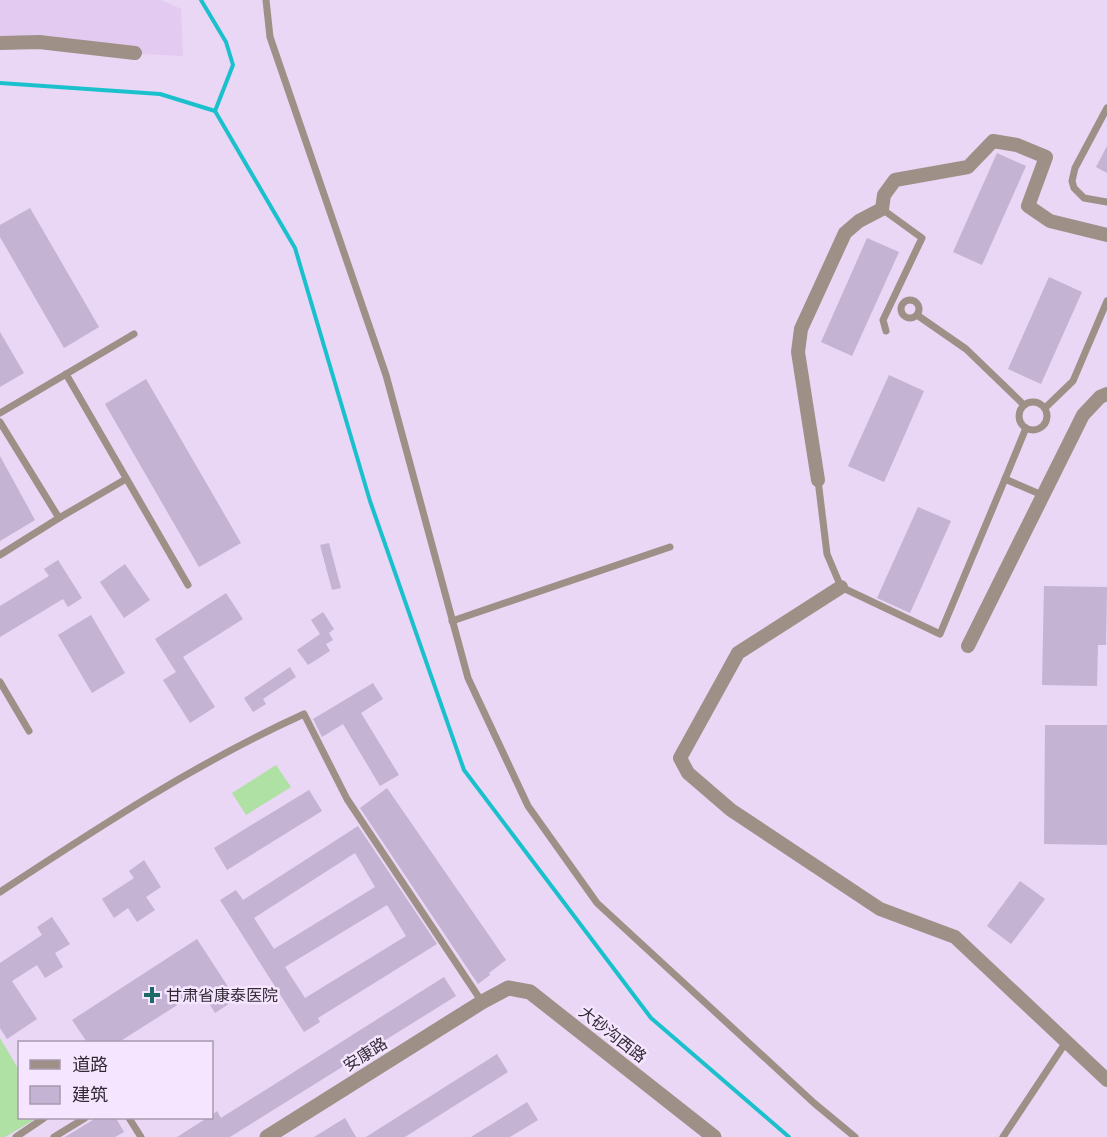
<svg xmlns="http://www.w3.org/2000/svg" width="1107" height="1137" font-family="'Alegreya Sans','Noto Sans SC',sans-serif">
<rect width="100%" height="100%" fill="#ead6f5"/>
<path fill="#e2caf0" d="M 0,0 L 161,0 L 181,9 L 183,56 L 122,53 L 0,40 Z"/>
<g fill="#aee1a3">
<path d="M 276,765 L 291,787 L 246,815 L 232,793 Z"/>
<path d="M 0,1038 L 19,1070 L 20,1118 L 37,1118 L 5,1137 L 0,1137 Z"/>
</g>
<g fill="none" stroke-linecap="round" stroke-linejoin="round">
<g stroke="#1ac1cc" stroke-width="4">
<path d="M 201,0 L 226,42 L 233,65 L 215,111"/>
<path d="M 0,83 L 160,94 L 215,111 L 295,248 L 370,501 L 464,770 L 651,1018 L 789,1137"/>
</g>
</g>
<g fill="#c4b3d2" fill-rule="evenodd">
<path d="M 1107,146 L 1107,173 L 1096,167 Z"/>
<path d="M 997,153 L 1026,166 L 982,265 L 953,252 Z"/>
<path d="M 30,208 L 99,327 L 64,348 L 0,237 L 0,225 Z"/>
<path d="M 867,238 L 899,252 L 852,356 L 821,342 Z"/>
<path d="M 1049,277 L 1082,292 L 1041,384 L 1008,369 Z"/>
<path d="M 0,332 L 24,373 L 0,387 Z"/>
<path d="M 889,375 L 924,391 L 884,482 L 848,466 Z"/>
<path d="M 146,379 L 241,543 L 199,567 L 105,404 Z"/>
<path d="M 0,456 L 35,520 L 0,541 Z"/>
<path d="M 918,507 L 951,521 L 910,613 L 877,598 Z"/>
<path d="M 329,543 L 341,588 L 332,590 L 320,545 Z"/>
<path d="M 58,560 L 82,598 L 68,607 L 63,599 L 0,637 L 0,606 L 49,576 L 44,569 Z"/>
<path d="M 125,564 L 150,600 L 124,618 L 100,582 Z"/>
<path d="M 1044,586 L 1107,587 L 1106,645 L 1098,645 L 1097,686 L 1042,685 Z"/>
<path d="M 226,593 L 243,619 L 183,657 L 215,707 L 190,723 L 163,680 L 176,672 L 155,639 Z"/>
<path d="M 323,612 L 334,629 L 329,633 L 333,640 L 326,644 L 330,651 L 308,665 L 297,650 L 320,634 L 311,620 Z"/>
<path d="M 91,615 L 125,673 L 92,693 L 58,635 Z"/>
<path d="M 290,667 L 296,677 L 263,699 L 266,704 L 253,712 L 244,698 Z"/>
<path d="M 373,683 L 383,699 L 361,713 L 399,775 L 380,786 L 343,724 L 322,737 L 313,719 Z"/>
<path d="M 1045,725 L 1107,725 L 1107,845 L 1044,844 Z"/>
<path d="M 387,788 L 506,960 L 489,973 L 490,975 L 478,984 L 360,808 Z"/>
<path d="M 309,790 L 322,811 L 227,870 L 214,848 Z"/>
<path d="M 358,826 L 437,944 L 318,1018 L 320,1022 L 304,1032 L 220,900 L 236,890 L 243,900 ZM 355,853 L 375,887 L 274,949 L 254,918 ZM 387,905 L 406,936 L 305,998 L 285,967 Z"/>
<path d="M 144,860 L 161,887 L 146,897 L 155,910 L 137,922 L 128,908 L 114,918 L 102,899 L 134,878 L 129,871 Z"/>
<path d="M 1020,881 L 1045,899 L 1011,944 L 987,926 Z"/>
<path d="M 52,917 L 70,944 L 55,953 L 63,967 L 45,978 L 37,965 L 12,981 L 37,1019 L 7,1039 L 0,1028 L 0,963 L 42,935 L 37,927 Z"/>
<path d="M 197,939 L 236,999 L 215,1013 L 201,990 L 119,1042 L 87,1042 L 72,1020 Z"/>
<path d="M 444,977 L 456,996 L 230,1137 L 177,1137 L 207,1118 L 212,1118 L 212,1115 L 217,1111 L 221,1118 Z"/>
<path d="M 497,1054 L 508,1072 L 405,1137 L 366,1137 Z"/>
<path d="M 527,1102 L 538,1120 L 510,1137 L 471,1137 Z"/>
<path d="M 96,1118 L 116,1118 L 124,1132 L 115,1137 L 65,1137 Z"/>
<path d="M 345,1118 L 356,1137 L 314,1137 Z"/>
</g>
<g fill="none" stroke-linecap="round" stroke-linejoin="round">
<g stroke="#9e8f87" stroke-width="7">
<path d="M 266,0 L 270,37 L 386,375 L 468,678 L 528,806 L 597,903 L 814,1103 L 855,1137"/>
<path d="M 1107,108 L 1075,168 L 1072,181 L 1074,188 L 1084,198 L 1107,202"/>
<path d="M 882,209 L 922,238 L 883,320 L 886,331"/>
<circle cx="910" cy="309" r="9"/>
<path d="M 917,315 L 966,349 L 1024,405"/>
<path d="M 66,374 L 188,585"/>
<circle cx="1033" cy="416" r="14"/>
<path d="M 1045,408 L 1073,381 L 1107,301"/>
<path d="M 0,413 L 134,334"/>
<path d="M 0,422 L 59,518 L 0,555"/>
<path d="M 1005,479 L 1026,428"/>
<path d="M 818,480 L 827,554 L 841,587 L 940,634 L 1005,479 L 1042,495"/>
<path d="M 59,518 L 126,479"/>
<path d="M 452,621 L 670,547"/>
<path d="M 0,682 L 29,731"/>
<path d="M 0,892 C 99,827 196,763 304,714 L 347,799 L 482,1002"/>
<path d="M 129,1118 L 141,1137"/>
<path d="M 16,1137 L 44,1118"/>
<path d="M 54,1137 L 85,1118"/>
<path d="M 1003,1137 L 1066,1042"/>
</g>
<g stroke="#9e8f87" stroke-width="14">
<path d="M 0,43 L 39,42 L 135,53"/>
<path d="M 818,480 L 798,352 L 801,329 L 845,233 L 859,221 L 882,209 L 884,195 L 895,180 L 968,167 L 993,141 L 1017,145 L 1046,157 L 1028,206 L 1050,221 L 1107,235"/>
<path d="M 841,587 L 738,653 L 680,758 L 688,773 L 731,810 L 880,909 L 955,937 L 1107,1080"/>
<path d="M 968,646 L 1083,415 L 1100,397 L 1107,394"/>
</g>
<path stroke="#9e8f87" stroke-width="15" d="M 267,1137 L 482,1002 L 508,988 L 530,992 L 714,1137"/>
</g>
<path fill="#1e6a69" stroke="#f5e5fe" stroke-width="2" d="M149 986h6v6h6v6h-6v6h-6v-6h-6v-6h6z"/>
<g text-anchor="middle" stroke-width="5" stroke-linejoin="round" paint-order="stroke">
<g font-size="16" fill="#322b36" stroke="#f5e5fe" text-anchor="start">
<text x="166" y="1001">甘肃省康泰医院</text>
</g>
<g font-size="16" fill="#322b36" stroke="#f5e5fe">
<text transform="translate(613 1034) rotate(38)" y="6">大砂沟西路</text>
<text transform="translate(365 1054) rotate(-32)" y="6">安康路</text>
</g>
</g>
<rect x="18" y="1041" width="195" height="78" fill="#f5e5fe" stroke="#a79bae" stroke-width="1.5"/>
<rect x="30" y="1060" width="30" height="9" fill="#9e8f87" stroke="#a79bae" stroke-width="1.5"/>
<text x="72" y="1071" font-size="18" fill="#322b36">道路</text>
<rect x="30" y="1086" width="30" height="18" fill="#c4b3d2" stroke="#a79bae" stroke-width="1.5"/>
<text x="72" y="1101" font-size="18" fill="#322b36">建筑</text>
</svg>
